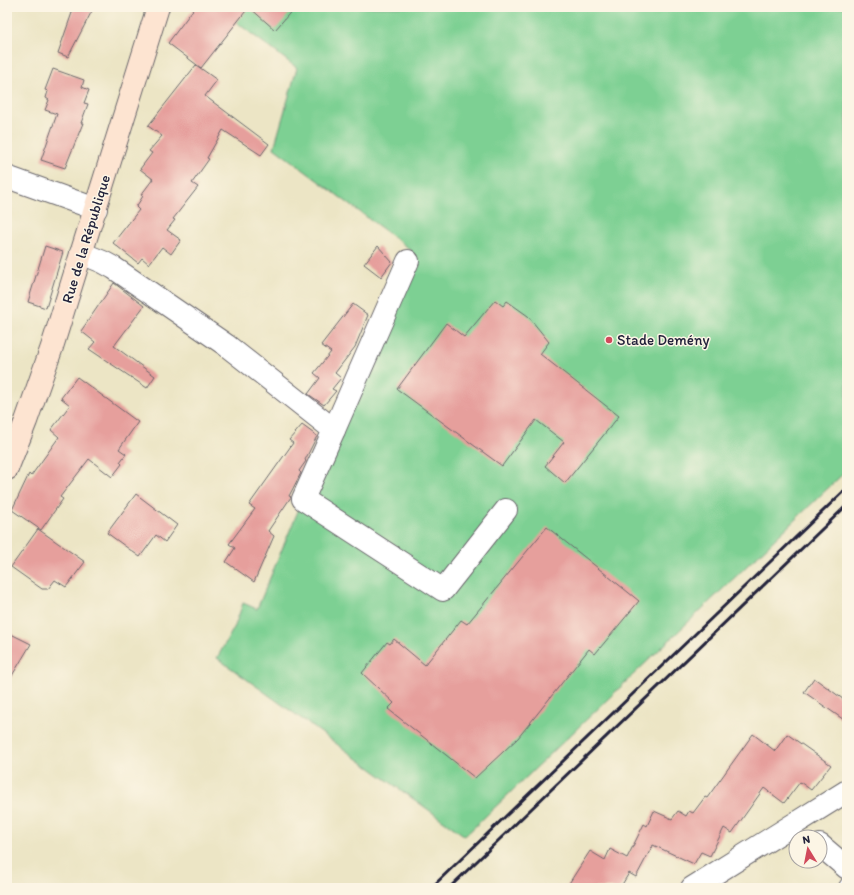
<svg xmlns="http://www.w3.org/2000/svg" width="854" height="895" font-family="Itim,sans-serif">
<rect width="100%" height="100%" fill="#fcf5e5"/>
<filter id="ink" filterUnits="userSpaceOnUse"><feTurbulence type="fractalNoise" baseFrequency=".025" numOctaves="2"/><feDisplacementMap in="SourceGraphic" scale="8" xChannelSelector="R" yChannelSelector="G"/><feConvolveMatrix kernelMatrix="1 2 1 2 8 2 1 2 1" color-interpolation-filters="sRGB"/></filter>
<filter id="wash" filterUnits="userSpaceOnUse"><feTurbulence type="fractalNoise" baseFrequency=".012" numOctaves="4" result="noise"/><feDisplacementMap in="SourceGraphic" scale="16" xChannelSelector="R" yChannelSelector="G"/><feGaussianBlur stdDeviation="0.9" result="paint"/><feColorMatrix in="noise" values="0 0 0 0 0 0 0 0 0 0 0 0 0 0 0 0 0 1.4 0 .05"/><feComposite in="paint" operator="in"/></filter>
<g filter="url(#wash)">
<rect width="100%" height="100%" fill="#ece5c5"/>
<path fill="#7dd093" stroke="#507967" d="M 216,7 L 847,7 L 847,470 L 465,836 L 217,658 L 235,626 L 243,603 L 257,609 L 332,430 L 411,250 L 274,148 L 297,68 Z"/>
<g id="blocks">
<g fill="#e69f9c">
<path d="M 74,7 L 94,7 L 68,57 L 58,53 Z"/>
<path d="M 195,7 L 295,7 L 275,30 L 249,7 L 201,68 L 168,43 Z"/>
<path d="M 196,65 L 217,80 L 205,96 L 269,144 L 261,155 L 223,130 L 207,158 L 209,159 L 192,183 L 198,187 L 173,219 L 175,220 L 167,230 L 181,240 L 171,254 L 162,247 L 149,264 L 142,258 L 138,263 L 113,243 L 139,210 L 136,207 L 143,196 L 141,195 L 153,179 L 140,169 L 152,153 L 149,151 L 162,136 L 148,126 Z"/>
<path d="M 53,69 L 84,80 L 82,87 L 89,90 L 84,103 L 88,104 L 81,123 L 83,123 L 65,168 L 41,160 L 57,114 L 45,110 L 49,100 L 46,98 L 48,91 L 45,90 Z"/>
<path d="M 45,246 L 63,252 L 46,308 L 28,302 Z"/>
<path d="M 378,246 L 392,262 L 381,277 L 364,264 Z"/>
<path d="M 114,283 L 144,306 L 114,346 L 155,376 L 147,388 L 89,349 L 95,342 L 81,331 Z"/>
<path d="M 495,300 L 503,306 L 507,301 L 528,316 L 549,342 L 540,354 L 619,416 L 565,483 L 545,466 L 564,442 L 536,420 L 502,466 L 397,389 L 446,323 L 464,337 Z"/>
<path d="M 353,304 L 368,315 L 355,347 L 335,373 L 341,378 L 332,389 L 336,391 L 324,405 L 308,394 L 320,378 L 314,373 L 331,352 L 321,345 Z"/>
<path d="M 77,377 L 138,422 L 119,449 L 126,454 L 120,462 L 122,464 L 112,477 L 89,459 L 60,497 L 63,499 L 41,530 L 12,510 L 29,474 L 31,476 L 59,437 L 51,430 L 70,405 L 61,398 Z"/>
<path d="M 302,425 L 317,436 L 305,460 L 306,461 L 299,471 L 301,473 L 289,496 L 291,497 L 268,531 L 274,536 L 254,582 L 226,562 L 235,548 L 229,544 L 255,509 L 249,505 L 293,443 L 289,440 Z"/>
<path d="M 136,494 L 177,525 L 165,542 L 156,535 L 140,557 L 107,533 Z"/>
<path d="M 547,527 L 639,601 L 595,654 L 589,649 L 518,738 L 475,778 L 388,709 L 394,703 L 362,673 L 387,642 L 390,644 L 394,639 L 425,665 L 461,620 L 467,624 Z"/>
<path d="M 38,529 L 85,562 L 66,587 L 55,580 L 48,589 L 42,589 L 11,567 Z"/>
<path d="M 7,632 L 31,644 L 7,684 Z"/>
<path d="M 814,678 L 847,702 L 847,722 L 804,692 Z"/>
<path d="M 753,734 L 775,751 L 787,734 L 831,765 L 811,790 L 800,782 L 784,803 L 764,788 L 732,833 L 724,828 L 710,856 L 701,852 L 694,864 L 653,845 L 636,877 L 629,873 L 620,888 L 566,888 L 590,851 L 605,860 L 610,849 L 627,858 L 644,824 L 647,826 L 654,811 L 672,819 L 678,811 L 686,816 L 689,811 L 693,813 L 705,797 L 707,798 Z"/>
</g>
</g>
</g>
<g filter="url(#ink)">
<use href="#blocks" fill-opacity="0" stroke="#69666b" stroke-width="1"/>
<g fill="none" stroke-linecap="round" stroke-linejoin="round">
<g stroke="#69666b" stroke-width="14">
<path id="service" d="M 844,888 L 847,883"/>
</g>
<g stroke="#69666b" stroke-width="24">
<g id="minor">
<path d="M 7,177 L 96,209"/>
<path d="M 81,253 L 103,262 L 114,268 L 226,345 L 334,430 L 303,499 L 443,590 L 506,510"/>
<path d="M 334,430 L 408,261"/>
<path d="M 820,845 L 847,868"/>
<path d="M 692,888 L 847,791"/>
</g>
</g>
<g stroke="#69666b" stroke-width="24">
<path id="secondary" d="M 7,469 L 26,421 L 52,347 L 158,7"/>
</g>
<use href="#service" stroke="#fff" stroke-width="12"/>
<use href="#minor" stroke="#fff" stroke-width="22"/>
<use href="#secondary" stroke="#fde4d1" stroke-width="22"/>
<g stroke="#22223b" stroke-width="3">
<path d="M 431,888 L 847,488"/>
<path d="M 449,888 L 847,505"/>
</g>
</g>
</g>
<circle fill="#d1495b" stroke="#fcf5e5" stroke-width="1.5" cx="609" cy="340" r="4"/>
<g text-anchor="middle" stroke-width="3" stroke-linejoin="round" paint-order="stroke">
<g font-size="15" fill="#22223b" stroke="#fcf5e5">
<text transform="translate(86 239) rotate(-73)" y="5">Rue de la République</text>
</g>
<g font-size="15" fill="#22223b" stroke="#fcf5e5" text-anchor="start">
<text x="617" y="345">Stade Demény</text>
</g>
</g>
<rect width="854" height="895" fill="none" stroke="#fcf5e5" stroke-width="24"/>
<g transform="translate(808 849) rotate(350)"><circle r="19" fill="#fcf5e5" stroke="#a5a1a1"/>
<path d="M0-3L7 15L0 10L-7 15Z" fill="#d1495b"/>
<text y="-6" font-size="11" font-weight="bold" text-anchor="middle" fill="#22223b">N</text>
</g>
</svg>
